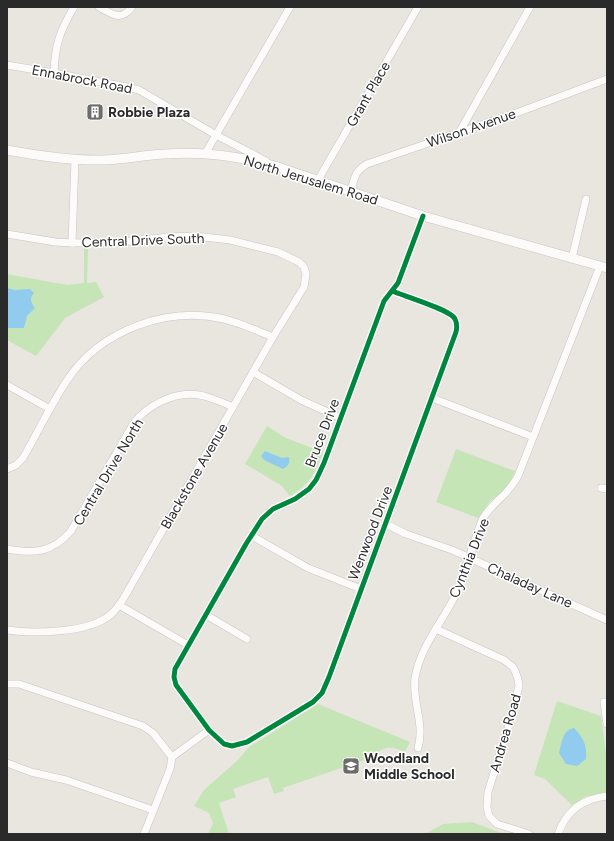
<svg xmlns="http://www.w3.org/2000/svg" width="614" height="841" font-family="Figtree,sans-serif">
<rect width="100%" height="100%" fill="#e9e6e0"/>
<g fill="#c5e5b7">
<path d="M 84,248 L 88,249 L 87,283 L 96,282 L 104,297 L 65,318 L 36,356 L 7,340 L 7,274 L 67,285 L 84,283 Z"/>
<path d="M 267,426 L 286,438 L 323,452 C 315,474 311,483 290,496 L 282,486 L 245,464 Z"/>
<path d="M 456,449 L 515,471 L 510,482 L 502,492 L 490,501 L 478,518 L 436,502 Z"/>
<path d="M 557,701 L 601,716 L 607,761 L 607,792 L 584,797 L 572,805 L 545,779 L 534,775 Z"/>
<path d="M 318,704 L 410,742 L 405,752 C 395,748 387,745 378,752 L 379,755 L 283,788 L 284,791 L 274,794 L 268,777 L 233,789 L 236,797 L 219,803 L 229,834 L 208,834 L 213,823 L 209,813 L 194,806 L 204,790 L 238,760 L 249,747 Z"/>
<path d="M 472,822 L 504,834 L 425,834 L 443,824 Z"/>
</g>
<g fill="#91cbed">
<path d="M 7,288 L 15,290 L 30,289 L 34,293 C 29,299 31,302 35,308 L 27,316 L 24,328 L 7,328 Z"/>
<path d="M 265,451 L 282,458 L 289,457 C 290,464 288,466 283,469 L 264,460 L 261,456 Z"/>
<path d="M 574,728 C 584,738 587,746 586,759 L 577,766 L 566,764 L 559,753 C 562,743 562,730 574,728 Z"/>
</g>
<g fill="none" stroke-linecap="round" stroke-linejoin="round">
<g stroke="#c6c5c6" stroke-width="8">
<g id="minor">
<path d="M 99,7 C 112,14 121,22 132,7"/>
<path d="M 7,65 L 54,73 L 127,87 L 139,90 L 216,135 L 266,161"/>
<path d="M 54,73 C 55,44 60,31 74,7"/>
<path d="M 459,133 L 530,7"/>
<path d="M 205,154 L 290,7"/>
<path d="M 318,180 L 418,7"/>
<path d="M 351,191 C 355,177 354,172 367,164 L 519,112 L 607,79"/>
<path d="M 7,234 L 55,242 L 72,243 L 122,242 L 169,237 L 195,236 L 230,240 L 278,252 L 299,262 L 304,267 L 306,274 L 304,287 L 273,337 L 125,596 C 121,603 116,610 110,615 C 89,633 33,634 7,630"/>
<path d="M 72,243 L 75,160"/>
<path d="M 572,258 L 586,199"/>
<path d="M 392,291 C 404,296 451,310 455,319 C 457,323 457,328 456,332 L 329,677 L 322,693 L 313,702 L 247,742 L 232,746 L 224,744 L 209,730 L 176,685 L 174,677 L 175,669 L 246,544 L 262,519 L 273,509 L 295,499 L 309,489 L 316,480 L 324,463 L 384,301 L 398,283 L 423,216"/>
<path d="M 253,372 L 301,400 L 341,418"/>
<path d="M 7,385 L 50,409"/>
<path d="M 432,398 L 533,437"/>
<path d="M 7,469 L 16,465 L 23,458 C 38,432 51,404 68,379 C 101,330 167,306 224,319 C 241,323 257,331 273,337"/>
<path d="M 601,488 L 607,489"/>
<path d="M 386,524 L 406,534 L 452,550 L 607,620"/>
<path d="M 252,536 L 308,568 L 361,589"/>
<path d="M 7,549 C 34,554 52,553 71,531 L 128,433 C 131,428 134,422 139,417 C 155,401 181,390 204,396 C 214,399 224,403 233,407"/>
<path d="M 119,605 L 188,645"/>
<path d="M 206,615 L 247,639"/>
<path d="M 436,629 L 504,660 L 513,667 L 515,671 L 518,679 L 519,686 L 508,728 L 488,792 L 487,807 L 489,816 L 497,824 L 529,834"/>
<path d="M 7,684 L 19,684 L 143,726 L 153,733 L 172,757"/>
<path d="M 604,702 L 607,724"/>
<path d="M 418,748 C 425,724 412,702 415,678 C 420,648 440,625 454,598 C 466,573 472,544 483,518 C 493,502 509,494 518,476 L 600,266"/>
<path d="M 7,763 L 31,772 L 66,780 L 153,810"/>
<path d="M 144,834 L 170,769 L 172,757 L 209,730"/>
<path d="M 558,834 C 567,810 582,799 607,796"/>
</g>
</g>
<g stroke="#c6c5c6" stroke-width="10">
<path id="secondary" d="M 7,150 C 39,156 72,161 104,160 C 125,159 145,155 165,154 C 202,151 239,156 275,166 L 423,216 L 607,268"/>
</g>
<use href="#minor" stroke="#fcfbfa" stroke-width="7"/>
<use href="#secondary" stroke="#fcfbfa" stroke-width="9"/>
<g stroke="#fff" stroke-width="8">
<path id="cycleway" d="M 392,291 C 404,296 451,310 455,319 C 457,323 457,328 456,332 L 329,677 L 322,693 L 313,702 L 247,742 L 232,746 L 224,744 L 209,730 L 176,685 L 174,677 L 175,669 L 246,544 L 262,519 L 273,509 L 295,499 L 309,489 L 316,480 L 324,463 L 384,301 L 398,283 L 423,216"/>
</g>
<use href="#cycleway" stroke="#00873e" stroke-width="5"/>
</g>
<defs>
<g id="building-square" transform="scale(0.9)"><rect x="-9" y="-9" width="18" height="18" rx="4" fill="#6d6c6a" stroke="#fff"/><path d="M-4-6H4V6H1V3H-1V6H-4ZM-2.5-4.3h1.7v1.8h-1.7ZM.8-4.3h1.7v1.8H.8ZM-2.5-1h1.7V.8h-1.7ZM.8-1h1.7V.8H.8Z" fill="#fff"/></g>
<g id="school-square" transform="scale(0.9)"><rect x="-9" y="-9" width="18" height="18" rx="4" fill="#6d6c6a" stroke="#fff"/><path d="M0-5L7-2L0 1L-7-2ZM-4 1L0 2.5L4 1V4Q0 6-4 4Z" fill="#fff"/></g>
</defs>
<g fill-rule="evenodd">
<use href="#building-square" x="95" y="112"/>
<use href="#school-square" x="351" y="766"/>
</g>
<g text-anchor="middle" stroke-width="3" stroke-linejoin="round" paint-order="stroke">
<g font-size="14" fill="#2a2a2a" stroke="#fff">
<text transform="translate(82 79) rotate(11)" y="5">Ennabrock Road</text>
<text transform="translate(368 94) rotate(-60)" y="5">Grant Place</text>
<text transform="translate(471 128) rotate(-19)" y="5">Wilson Avenue</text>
<text transform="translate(311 180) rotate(17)" y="5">North Jerusalem Road</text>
<text transform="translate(143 240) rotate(-2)" y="5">Central Drive South</text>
<text transform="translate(322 433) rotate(-69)" y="5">Bruce Drive</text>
<text transform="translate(108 472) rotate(-59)" y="5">Central Drive North</text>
<text transform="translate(194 476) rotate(-60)" y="5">Blackstone Avenue</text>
<text transform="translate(370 533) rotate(-69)" y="5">Wenwood Drive</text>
<text transform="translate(469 558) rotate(-68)" y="5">Cynthia Drive</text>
<text transform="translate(530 585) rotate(24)" y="5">Chaladay Lane</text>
<text transform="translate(505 733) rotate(-74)" y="5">Andrea Road</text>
</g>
<g font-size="14" font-weight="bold" fill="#2a2a2a" stroke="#fff" text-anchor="start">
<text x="108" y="117">Robbie Plaza</text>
<text x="364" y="763">Woodland<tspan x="364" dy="16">Middle School</tspan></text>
</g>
</g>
<rect width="614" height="841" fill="none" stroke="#2a2a2a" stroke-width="16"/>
</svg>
